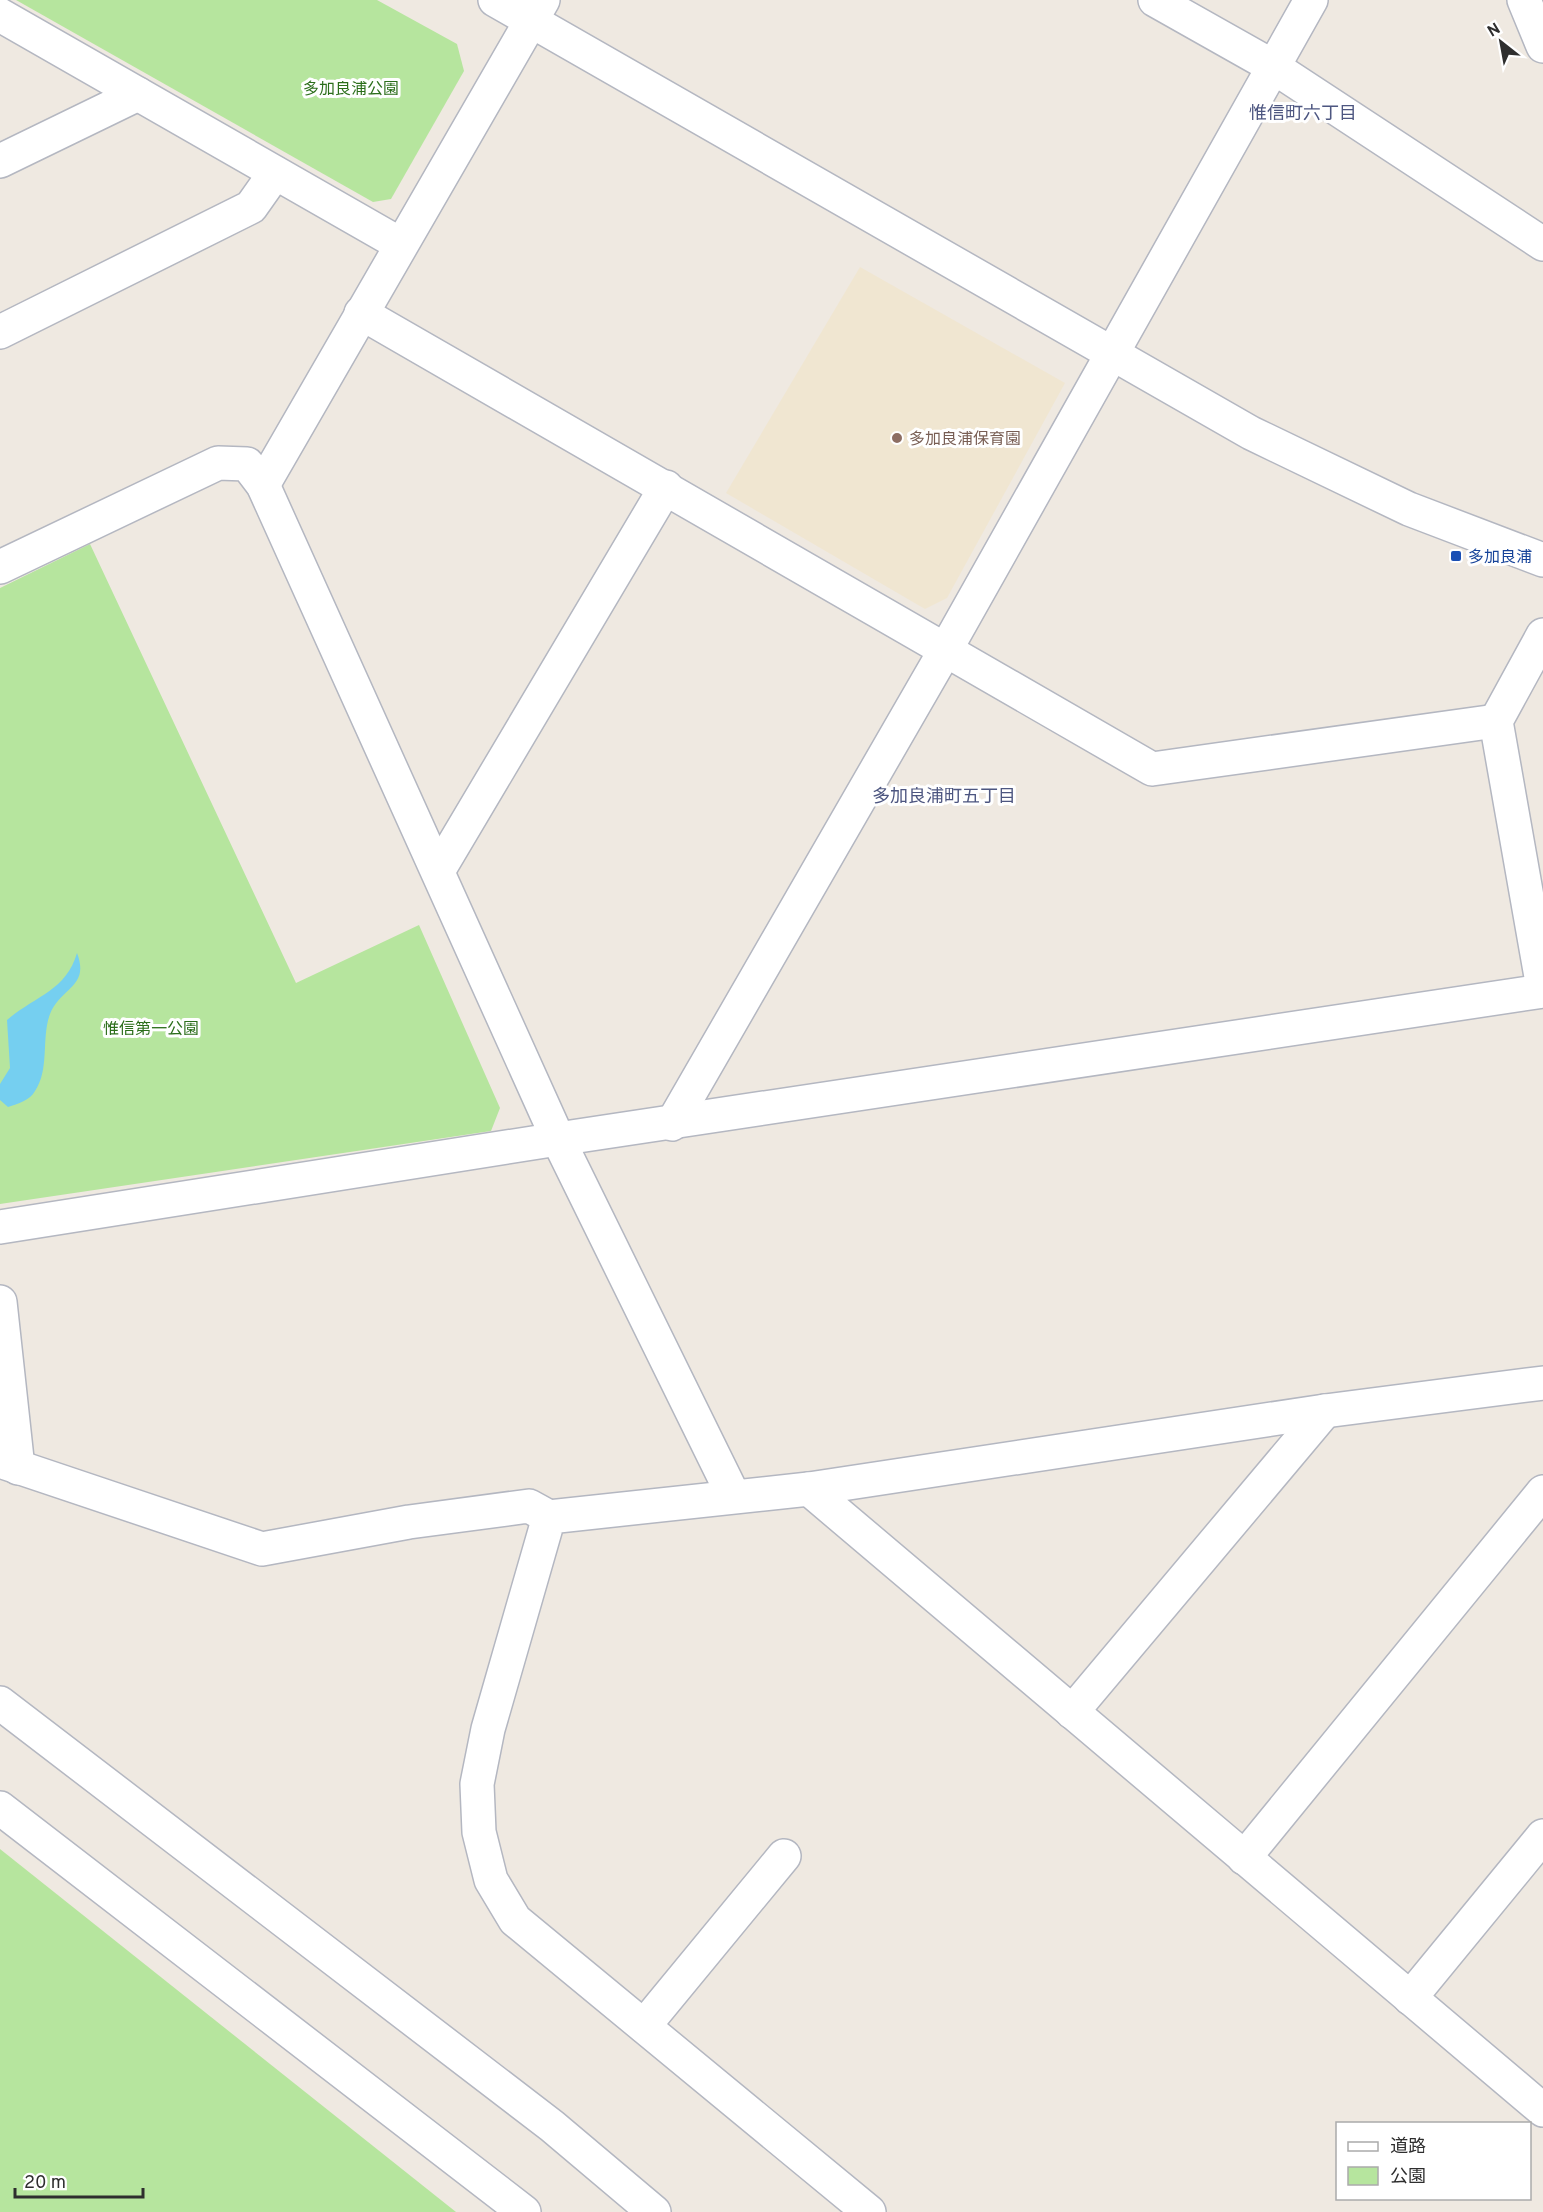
<svg xmlns="http://www.w3.org/2000/svg" width="1543" height="2212" font-family="Overpass,'Noto Sans JP',sans-serif">
<rect width="100%" height="100%" fill="#efe9e1"/>
<path fill="#f0e6d1" d="M 860,267 L 1065,383 L 947,598 L 925,609 L 726,493 Z"/>
<g fill="#b6e59e">
<path d="M 16,0 L 377,0 L 457,44 L 464,71 L 391,199 L 373,202 Z"/>
<path d="M 90,544 L 296,983 L 419,925 L 500,1108 L 491,1131 L 0,1204 L 0,588 Z"/>
<path d="M 0,1849 L 456,2212 L 0,2212 Z"/>
</g>
<path fill="#75cff0" d="M 77,953 C 90,987 61,987 50,1014 C 41,1038 50,1069 35,1091 C 30,1100 18,1104 8,1107 L 0,1100 L 0,1084 L 10,1068 L 7,1020 C 35,996 66,991 77,953 Z"/>
<g fill="none" stroke-linecap="round" stroke-linejoin="round">
<g stroke="#b4b7c1" stroke-width="36">
<g id="minor">
<path d="M 495,0 L 1251,433 L 1409,509 L 1543,560"/>
<path d="M 1155,0 L 1272,66 L 1543,244"/>
<path d="M 1524,0 L 1543,46"/>
<path d="M 0,15 L 400,244"/>
<path d="M 0,161 L 138,94"/>
<path d="M 361,313 L 1152,769 L 1496,721"/>
<path d="M 0,332 L 251,207 L 275,173"/>
<path d="M 263,485 L 543,0"/>
<path d="M 0,567 L 218,463 L 247,464 L 263,485 L 558,1139 L 733,1495"/>
<path d="M 1543,635 L 1496,721 L 1543,988"/>
<path d="M 438,871 L 666,487"/>
<path d="M 672,1124 L 946,649 L 1311,0"/>
<path d="M 0,1227 L 558,1139 L 1543,991"/>
<path d="M 0,1302 L 18,1468"/>
<path d="M 0,1461 L 262,1549 L 409,1522 L 529,1506 L 549,1517"/>
<path d="M 809,1489 L 1543,2110"/>
<path d="M 0,1703 L 552,2126 L 654,2212"/>
<path d="M 1072,1712 L 1325,1411"/>
<path d="M 0,1808 L 524,2212"/>
<path d="M 1244,1858 L 1543,1492"/>
<path d="M 1410,1998 L 1543,1836"/>
<path d="M 644,2026 L 784,1856"/>
<path d="M 869,2212 L 515,1920 L 491,1880 L 479,1832 L 477,1784 L 488,1729 L 549,1517 L 809,1489 L 1325,1411 L 1543,1383"/>
</g>
</g>
<use href="#minor" stroke="#fff" stroke-width="33"/>
</g>
<circle fill="#8d6e63" stroke="#fff" stroke-width="2" cx="897" cy="438" r="6"/>
<rect fill="#1a4fb4" stroke="#fff" stroke-width="2" x="1450" y="550" width="12" height="12" rx="3"/>
<g text-anchor="middle" stroke-width="6" stroke-linejoin="round" paint-order="stroke">
<g font-size="16" fill="#2c6e1b" stroke="#fff">
<text x="351" y="94">多加良浦公園</text>
<text x="151" y="1034">惟信第一公園</text>
</g>
<g font-size="16" fill="#785e54" stroke="#fff" text-anchor="start">
<text x="909" y="444">多加良浦保育園</text>
</g>
<g font-size="16" fill="#164399" stroke="#fff" text-anchor="start">
<text x="1468" y="562">多加良浦</text>
</g>
<g font-size="18" fill="#4d5680" stroke="#fff">
<text x="1303" y="119">惟信町六丁目</text>
<text x="944" y="802">多加良浦町五丁目</text>
</g>
</g>
<rect x="1336" y="2122" width="195" height="78" fill="#ffffff" stroke="#ababab" stroke-width="1.5"/>
<rect x="1348" y="2142" width="30" height="9" fill="#ffffff" stroke="#ababab" stroke-width="1.5"/>
<text x="1390" y="2152" font-size="18" fill="#2e2e2e">道路</text>
<rect x="1348" y="2167" width="30" height="18" fill="#b6e59e" stroke="#ababab" stroke-width="1.5"/>
<text x="1390" y="2182" font-size="18" fill="#2e2e2e">公園</text>
<g transform="translate(1501 42) rotate(329)" stroke="#ffffff" stroke-width="4.5" paint-order="stroke">
<path d="M0-4.5L10 22L0 15L-10 22Z" fill="#2e2e2e"/>
<text y="-9" font-size="16" font-weight="bold" text-anchor="middle" fill="#2e2e2e">N</text>
</g>
<path d="M15 2188v9h128v-9" fill="none" stroke="#2e2e2e" stroke-width="3"/>
<text x="24" y="2188" font-size="18" fill="#2e2e2e" stroke="#ffffff" stroke-width="4.5" paint-order="stroke">20 m</text>
</svg>
